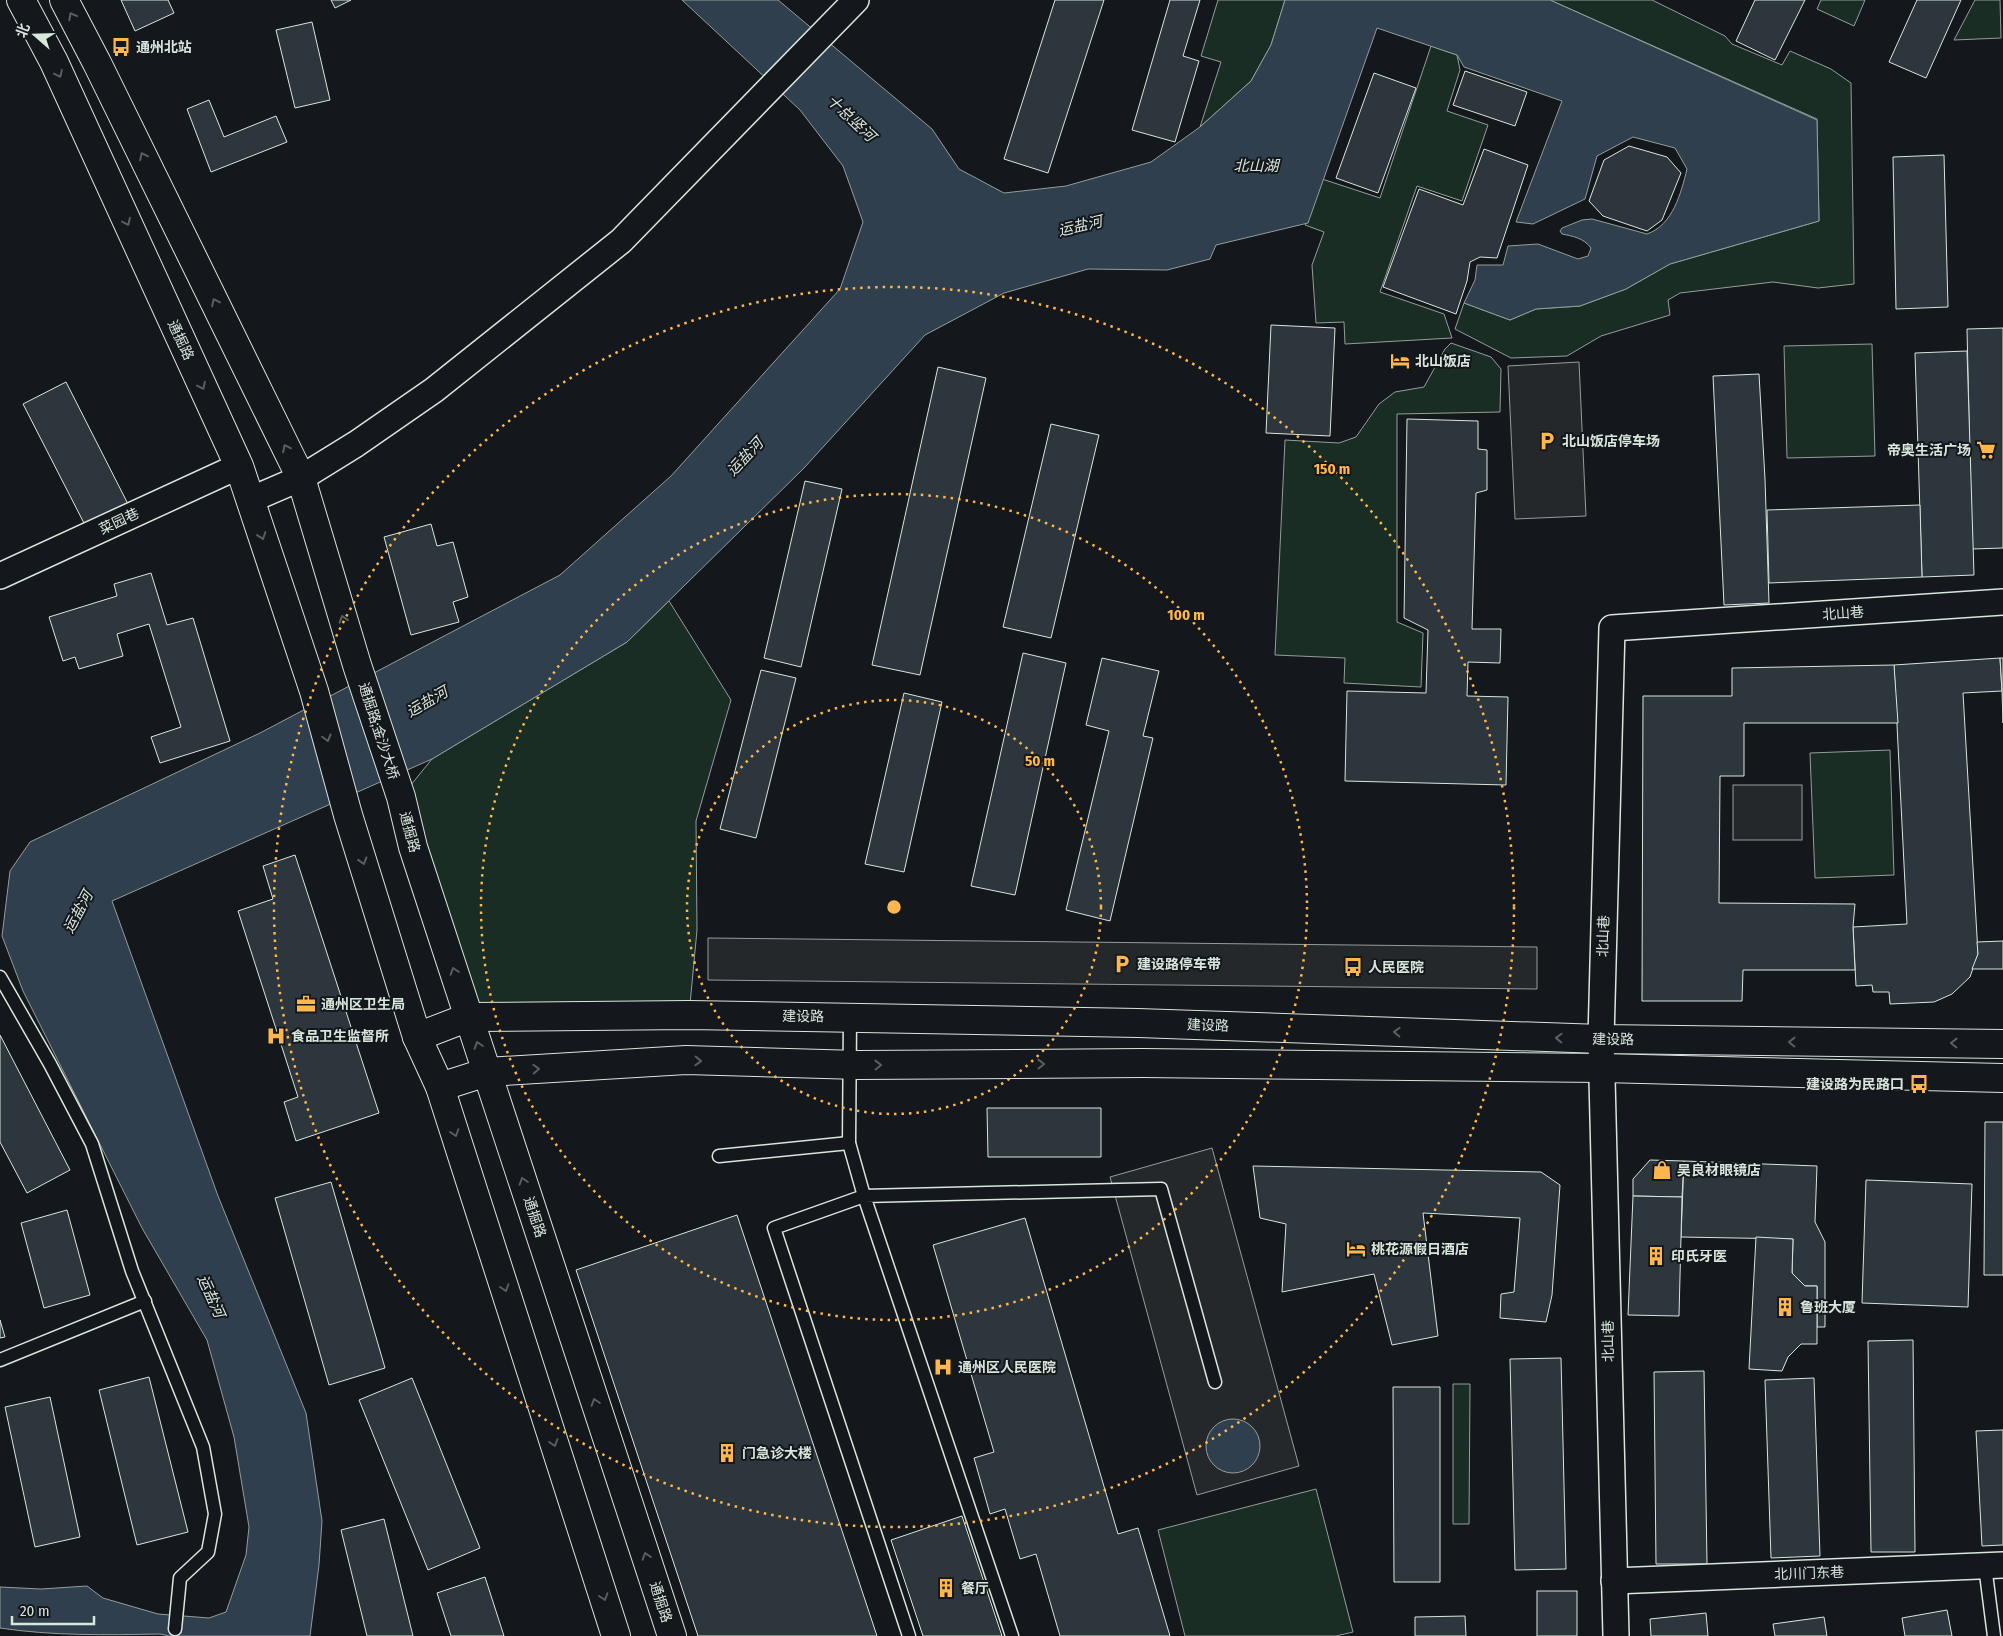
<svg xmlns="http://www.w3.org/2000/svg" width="2003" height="1636" font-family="'Fira Sans Condensed','Noto Sans SC',sans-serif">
<rect width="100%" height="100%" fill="#14181c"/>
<g fill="#1a2d24" stroke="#939e99">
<path d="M 1218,0 L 1285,0 L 1271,45 L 1251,81 L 1200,127 L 1221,62 L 1201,56 Z"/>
<path d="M 1550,0 L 1652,0 L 1725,36 L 1732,44 L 1782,65 L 1790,51 L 1831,69 L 1851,83 L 1854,284 L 1818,288 L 1773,282 L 1680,293 L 1668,300 L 1670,315 L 1601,336 L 1567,356 L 1511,358 L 1455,329 L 1464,303 L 1510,320 L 1536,309 L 1580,306 L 1626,289 L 1670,264 L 1819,221 L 1817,119 Z"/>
<path d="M 1821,0 L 1865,0 L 1854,26 L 1817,9 Z"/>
<path d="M 1975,0 L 2000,0 L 2001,38 L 1954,40 Z"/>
<path d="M 1431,46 L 1457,55 L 1460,70 L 1447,111 L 1488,125 L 1462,201 L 1417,186 L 1380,292 L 1444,314 L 1452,338 L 1345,344 L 1344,322 L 1316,323 L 1312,265 L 1324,232 L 1305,225 L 1322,179 L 1380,198 Z"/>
<path d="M 1451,343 L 1491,357 L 1501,369 L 1500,412 L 1397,414 L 1397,622 L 1423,633 L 1421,687 L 1344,683 L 1345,658 L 1275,655 L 1285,440 L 1339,443 L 1356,437 L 1379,404 L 1395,392 L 1424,387 L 1445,349 Z"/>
<path d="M 1872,344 L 1875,456 L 1787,458 L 1784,346 Z"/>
<path d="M 669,601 L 731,700 L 696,821 L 697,930 L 689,1015 L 469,1017 L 401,797 L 432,759 L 627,642 Z"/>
<path d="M 1890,750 L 1894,875 L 1815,878 L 1810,753 Z"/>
<path d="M 1453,1384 L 1470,1384 L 1469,1524 L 1453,1524 Z"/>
<path d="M 1316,1489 L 1353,1632 L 1336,1636 L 1185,1636 L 1158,1530 Z"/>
</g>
<g fill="#24282b" stroke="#939e99">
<path d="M 1579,362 L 1586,516 L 1515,519 L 1508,366 Z"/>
<rect x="1733" y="785" width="69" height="55"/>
<path d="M 708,938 L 1537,947 L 1537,989 L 708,980 Z"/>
<path d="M 1212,1148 L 1299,1466 L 1197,1495 L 1110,1177 Z"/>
</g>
<g fill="#2f3f4d" stroke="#939e99">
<path d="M 682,0 L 778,0 L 932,129 L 959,169 L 1004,193 L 1066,186 L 1151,162 L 1200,127 L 1251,81 L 1271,45 L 1285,0 L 1550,0 L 1817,120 L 1819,221 L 1670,264 L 1626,289 L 1580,306 L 1536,309 L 1510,320 L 1464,303 L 1475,280 L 1477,265 L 1503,265 L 1508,246 L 1538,244 L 1578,259 L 1588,256 L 1591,248 C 1584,238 1572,236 1562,234 L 1560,231 L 1562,228 L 1582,220 L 1592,219 L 1647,234 C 1673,225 1681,193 1687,169 L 1675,148 L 1633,137 L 1597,156 L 1585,199 L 1533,224 L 1516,222 L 1562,101 L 1464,67 L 1457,55 L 1377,28 L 1308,223 L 1216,245 L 1210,259 L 1167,270 L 1088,269 L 1004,293 L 925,335 L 804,468 L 627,642 L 432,759 L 112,901 L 218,1196 L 306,1413 L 322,1521 L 319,1565 L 310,1636 L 169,1636 L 160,1634 C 106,1635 53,1636 0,1628 L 0,1587 L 41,1589 L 87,1586 L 103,1598 L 158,1614 L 209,1618 L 226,1612 L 246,1555 L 249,1527 L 234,1437 L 207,1340 L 142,1228 L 23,991 L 2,936 L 10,871 L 30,842 L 260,733 L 560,575 L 671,476 L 840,289 L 863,222 L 843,166 L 800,110 Z"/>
<circle cx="1233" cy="1446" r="27"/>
</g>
<g fill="#2c363c" stroke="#d8e6dc">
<path d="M 121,0 L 168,0 L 174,13 L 135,31 Z"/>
<path d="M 331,0 L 351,0 L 335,8 Z"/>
<path d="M 1055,0 L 1104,0 L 1048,173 L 1004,159 Z"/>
<path d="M 1170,0 L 1200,0 L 1183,56 L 1199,61 L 1175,142 L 1132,130 Z"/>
<path d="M 1755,0 L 1805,0 L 1775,60 L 1736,41 Z"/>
<path d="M 1917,0 L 1961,0 L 1926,78 L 1889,62 Z"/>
<path d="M 312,22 L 330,100 L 295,108 L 276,30 Z"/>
<path d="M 1465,71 L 1527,92 L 1515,126 L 1453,105 Z"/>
<path d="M 1374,73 L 1416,88 L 1378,193 L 1336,178 Z"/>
<path d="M 209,100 L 224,137 L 276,116 L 287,142 L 211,172 L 187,109 Z"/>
<path d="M 1629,146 L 1667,157 L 1681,173 L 1662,220 L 1647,231 L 1603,216 L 1589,201 L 1604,160 Z"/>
<path d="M 1484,149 L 1528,165 L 1497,258 L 1480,257 L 1470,262 L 1467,281 L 1456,314 L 1383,287 L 1419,189 L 1463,205 Z"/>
<path d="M 1944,155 L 1948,307 L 1896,309 L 1893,157 Z"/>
<path d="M 1271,325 L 1335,328 L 1330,436 L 1266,433 Z"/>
<path d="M 2003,328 L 2003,548 L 1972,549 L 1967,329 Z"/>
<path d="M 1967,351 L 1974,575 L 1922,577 L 1915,353 Z"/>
<path d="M 938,367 L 986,378 L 920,675 L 872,665 Z"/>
<path d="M 1759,374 L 1765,479 L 1769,603 L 1724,605 L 1713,376 Z"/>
<path d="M 66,382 L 129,506 L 87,529 L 23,404 Z"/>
<path d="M 1407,419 L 1478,421 L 1478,449 L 1487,450 L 1487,490 L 1476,493 L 1472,629 L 1501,629 L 1500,663 L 1468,662 L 1467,696 L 1508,697 L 1506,785 L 1345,781 L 1347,691 L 1426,693 L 1428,630 L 1404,618 Z"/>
<path d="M 1051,424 L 1099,435 L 1051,638 L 1003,627 Z"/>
<path d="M 805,481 L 842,489 L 801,667 L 764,658 Z"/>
<path d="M 1920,505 L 1922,577 L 1769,583 L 1767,510 Z"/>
<path d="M 431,524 L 437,546 L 453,542 L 468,597 L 453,602 L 459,622 L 411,635 L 384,537 Z"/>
<path d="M 151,573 L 167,625 L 193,618 L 230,741 L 160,763 L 151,737 L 181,727 L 149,624 L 117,634 L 123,656 L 79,669 L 75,657 L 63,661 L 49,617 L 117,596 L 114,584 Z"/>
<path d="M 1023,653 L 1066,663 L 1015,895 L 971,886 Z"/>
<path d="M 1102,658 L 1159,671 L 1143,736 L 1153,738 L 1110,921 L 1066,910 L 1109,731 L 1086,725 Z"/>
<path d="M 2000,658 L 2002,691 L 1963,693 L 1978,954 L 1970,977 L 1952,994 L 1934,1002 L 1890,1004 L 1889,992 L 1873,992 L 1872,985 L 1856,986 L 1853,927 L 1907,924 L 1894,665 Z"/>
<path d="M 2000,658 L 2003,658 L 2003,723 L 2002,691 Z"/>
<path d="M 1894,665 L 1898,723 L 1744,723 L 1744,776 L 1720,776 L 1719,903 L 1855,904 L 1853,927 L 1855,970 L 1743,970 L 1742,1001 L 1642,1001 L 1643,696 L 1732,696 L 1732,668 Z"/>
<path d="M 761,670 L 796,678 L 756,838 L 720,829 Z"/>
<path d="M 904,693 L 942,702 L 904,872 L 865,864 Z"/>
<path d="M 295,855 L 379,1113 L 296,1141 L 284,1102 L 298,1097 L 238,911 L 273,899 L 263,866 Z"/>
<path d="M 2003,941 L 2003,969 L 1972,969 L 1978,954 L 1977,942 Z"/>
<path d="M 0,1035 L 70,1170 L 27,1193 L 0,1142 Z"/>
<path d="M 987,1108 L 1101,1108 L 1101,1157 L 988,1157 Z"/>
<path d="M 1985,1122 L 2003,1122 L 2003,1275 L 1984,1275 Z"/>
<path d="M 1650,1160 L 1684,1161 L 1682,1197 L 1633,1196 L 1633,1179 Z"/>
<path d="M 1684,1161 L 1817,1166 L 1815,1222 L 1825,1242 L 1825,1327 L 1817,1327 L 1817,1286 L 1805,1286 L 1792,1273 L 1793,1239 L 1681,1237 Z"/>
<path d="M 1253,1166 L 1541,1172 L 1560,1185 L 1552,1295 L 1546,1322 L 1500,1318 L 1501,1294 L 1514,1292 L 1520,1218 L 1423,1213 L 1438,1336 L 1392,1345 L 1374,1274 L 1282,1292 L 1286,1224 L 1260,1218 Z"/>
<path d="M 1866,1180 L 1972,1184 L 1968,1307 L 1862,1303 Z"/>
<path d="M 331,1182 L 385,1368 L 329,1385 L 275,1198 Z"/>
<path d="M 1633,1196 L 1682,1197 L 1679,1316 L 1628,1315 Z"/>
<path d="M 67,1210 L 90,1295 L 44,1308 L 21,1223 Z"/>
<path d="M 737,1215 L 877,1636 L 698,1636 L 576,1270 Z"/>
<path d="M 1025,1218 L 1118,1534 L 1138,1528 L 1170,1636 L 1060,1636 L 1036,1554 L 1020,1559 L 1005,1509 L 990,1514 L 974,1458 L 994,1452 L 933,1245 Z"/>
<path d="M 1756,1237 L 1793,1239 L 1792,1273 L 1805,1286 L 1817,1286 L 1817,1344 L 1801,1344 L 1788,1357 L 1782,1371 L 1749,1369 Z"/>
<path d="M 0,1320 L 5,1337 L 0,1338 Z"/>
<path d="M 1913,1340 L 1915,1552 L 1871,1552 L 1868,1341 Z"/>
<path d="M 1561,1358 L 1566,1569 L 1515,1570 L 1510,1359 Z"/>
<path d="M 1704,1371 L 1707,1564 L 1656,1564 L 1654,1372 Z"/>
<path d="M 149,1377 L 188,1532 L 137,1545 L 99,1390 Z"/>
<path d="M 412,1378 L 480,1548 L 428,1570 L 359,1400 Z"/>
<path d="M 1814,1378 L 1820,1556 L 1771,1558 L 1765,1380 Z"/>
<path d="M 1393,1387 L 1440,1387 L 1440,1582 L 1394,1582 Z"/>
<path d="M 50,1397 L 80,1537 L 35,1547 L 5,1407 Z"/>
<path d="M 2003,1430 L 2003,1545 L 1982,1546 L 1976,1431 Z"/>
<path d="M 962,1516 L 1002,1636 L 923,1636 L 891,1540 Z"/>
<path d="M 384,1519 L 413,1636 L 367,1636 L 341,1530 Z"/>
<path d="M 485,1577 L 504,1636 L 451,1636 L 437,1593 Z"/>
<rect x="1537" y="1591" width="40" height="45"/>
<path d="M 1947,1610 L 1952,1636 L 1905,1636 L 1902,1618 Z"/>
<path d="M 1706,1613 L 1708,1636 L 1651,1636 L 1650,1619 Z"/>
<path d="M 1465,1616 L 1466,1636 L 1415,1636 L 1415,1617 Z"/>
<path d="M 1824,1617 L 1827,1636 L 1775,1636 L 1773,1624 Z"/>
</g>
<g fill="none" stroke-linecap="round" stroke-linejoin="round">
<g stroke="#d8e6dc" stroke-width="15">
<g id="lane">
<path d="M 0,977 L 50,1064 L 92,1144 L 132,1271 L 203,1447 L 215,1514 L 208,1552 L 180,1578 L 175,1629"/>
<path d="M 850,1017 L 849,1143 L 864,1196 L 774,1228 L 909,1636"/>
<path d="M 719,1156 L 849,1143"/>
<path d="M 0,1360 L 145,1301"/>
<path d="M 1985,1566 L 1994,1636"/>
<path d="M 1012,1636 L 864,1196 L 1161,1189 L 1215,1382"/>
</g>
</g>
<g stroke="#d8e6dc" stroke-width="28">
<g id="street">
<path d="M 250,500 L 301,478 L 356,444 L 434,390 L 621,241 L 856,0"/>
<path d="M 0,576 L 239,466"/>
<path d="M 1614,1581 L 2003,1565"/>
<path d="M 1616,1636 L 1601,1039 L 1612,628 L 2003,602"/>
</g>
</g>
<g stroke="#d8e6dc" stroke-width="30">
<g id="secondary">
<path d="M 21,0 L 54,62 L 239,466 L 314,691 L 348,815 L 417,1037 L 440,1087 L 616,1636"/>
<path d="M 64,0 L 97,63 L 301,478 L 357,665 L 401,797 L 413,847 L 672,1636"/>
<path d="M 417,1037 L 469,1017 L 689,1015 L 1138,1023 L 1601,1039 L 2003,1044"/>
<path d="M 440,1087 L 487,1072 L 686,1060 L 859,1065 L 1143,1063 L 1602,1068 L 2003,1078"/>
</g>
</g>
<use href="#lane" stroke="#14181c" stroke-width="12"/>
<use href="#street" stroke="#14181c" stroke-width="25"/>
<use href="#secondary" stroke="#14181c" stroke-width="28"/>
</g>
<defs><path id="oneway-chevron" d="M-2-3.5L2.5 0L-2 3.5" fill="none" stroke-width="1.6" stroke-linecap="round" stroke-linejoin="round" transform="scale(1.25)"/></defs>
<g stroke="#59605f">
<use href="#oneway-chevron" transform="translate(72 16) rotate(-118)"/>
<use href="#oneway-chevron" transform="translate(59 74) rotate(65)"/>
<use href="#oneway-chevron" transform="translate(143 156) rotate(-116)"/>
<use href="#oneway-chevron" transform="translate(127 222) rotate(65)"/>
<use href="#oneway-chevron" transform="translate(215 302) rotate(-116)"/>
<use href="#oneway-chevron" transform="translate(202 386) rotate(65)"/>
<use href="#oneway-chevron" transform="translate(286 448) rotate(-116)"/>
<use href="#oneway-chevron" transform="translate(262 536) rotate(71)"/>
<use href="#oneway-chevron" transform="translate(343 619) rotate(-107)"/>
<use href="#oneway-chevron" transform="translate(327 738) rotate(75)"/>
<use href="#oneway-chevron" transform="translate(363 861) rotate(73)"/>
<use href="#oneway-chevron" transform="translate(454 971) rotate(-108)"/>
<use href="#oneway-chevron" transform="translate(1397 1032) rotate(-178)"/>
<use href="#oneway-chevron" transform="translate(1559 1038) rotate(-178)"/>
<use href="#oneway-chevron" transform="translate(1792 1042) rotate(-179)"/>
<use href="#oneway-chevron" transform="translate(1954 1043) rotate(-179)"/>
<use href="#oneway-chevron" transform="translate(478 1045) rotate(-108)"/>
<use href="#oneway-chevron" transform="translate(698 1061) rotate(2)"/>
<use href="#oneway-chevron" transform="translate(1041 1064) rotate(-1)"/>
<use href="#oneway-chevron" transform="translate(878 1065) rotate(-1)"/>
<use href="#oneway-chevron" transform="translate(536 1069) rotate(-3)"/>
<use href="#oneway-chevron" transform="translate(455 1133) rotate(72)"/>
<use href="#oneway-chevron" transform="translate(523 1181) rotate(-108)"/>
<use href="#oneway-chevron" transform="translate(505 1288) rotate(72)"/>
<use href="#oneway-chevron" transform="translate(595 1402) rotate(-108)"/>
<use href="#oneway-chevron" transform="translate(554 1443) rotate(72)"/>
<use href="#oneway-chevron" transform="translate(646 1556) rotate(-108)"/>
<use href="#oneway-chevron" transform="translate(604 1597) rotate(72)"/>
</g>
<g fill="none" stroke="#ffb74d" stroke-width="2.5" stroke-dasharray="2.5 5">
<circle cx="894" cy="907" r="207"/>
<circle cx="894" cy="907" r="413"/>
<circle cx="894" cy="907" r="620"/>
</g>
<defs>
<g id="bus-bare" transform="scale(1.5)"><path d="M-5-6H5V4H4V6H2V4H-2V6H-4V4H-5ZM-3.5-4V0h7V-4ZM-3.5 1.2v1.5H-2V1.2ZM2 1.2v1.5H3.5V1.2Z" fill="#ffb74d" stroke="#14181c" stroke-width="2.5" paint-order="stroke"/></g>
<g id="hotel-bare" transform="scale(1.5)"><path d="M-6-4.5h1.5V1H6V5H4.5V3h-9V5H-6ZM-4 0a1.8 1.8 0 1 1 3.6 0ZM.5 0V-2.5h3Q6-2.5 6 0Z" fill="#ffb74d" stroke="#14181c" stroke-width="2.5" paint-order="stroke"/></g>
<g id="parking-bare" transform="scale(1.5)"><path d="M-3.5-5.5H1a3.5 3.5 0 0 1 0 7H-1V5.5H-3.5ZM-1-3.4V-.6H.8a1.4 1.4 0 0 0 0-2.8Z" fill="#ffb74d" stroke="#14181c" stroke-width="2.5" paint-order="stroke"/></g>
<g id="supermarket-bare" transform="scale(1.5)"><path d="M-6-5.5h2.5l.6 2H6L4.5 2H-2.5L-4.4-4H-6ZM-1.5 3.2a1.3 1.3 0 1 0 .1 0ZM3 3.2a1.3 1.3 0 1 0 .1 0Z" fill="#ffb74d" stroke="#14181c" stroke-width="2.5" paint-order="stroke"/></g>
<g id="office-bare" transform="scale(1.5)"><path d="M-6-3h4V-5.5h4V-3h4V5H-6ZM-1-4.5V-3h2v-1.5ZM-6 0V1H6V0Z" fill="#ffb74d" stroke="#14181c" stroke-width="2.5" paint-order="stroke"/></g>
<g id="hospital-bare" transform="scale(1.5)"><path d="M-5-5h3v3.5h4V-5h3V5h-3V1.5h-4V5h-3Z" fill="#ffb74d" stroke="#14181c" stroke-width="2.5" paint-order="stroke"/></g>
<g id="shop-bare" transform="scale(1.5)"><path d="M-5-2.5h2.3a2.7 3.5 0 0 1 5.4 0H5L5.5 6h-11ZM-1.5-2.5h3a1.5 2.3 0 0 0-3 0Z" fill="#ffb74d" stroke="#14181c" stroke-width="2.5" paint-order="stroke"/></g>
<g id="building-bare" transform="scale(1.5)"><path d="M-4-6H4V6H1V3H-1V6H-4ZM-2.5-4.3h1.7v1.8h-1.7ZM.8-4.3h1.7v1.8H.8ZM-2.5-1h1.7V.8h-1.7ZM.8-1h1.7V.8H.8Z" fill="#ffb74d" stroke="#14181c" stroke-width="2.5" paint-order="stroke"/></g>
</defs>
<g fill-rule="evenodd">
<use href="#bus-bare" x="121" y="47"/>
<use href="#hotel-bare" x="1400" y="361"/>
<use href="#parking-bare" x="1547" y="441"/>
<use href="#supermarket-bare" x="1986" y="450"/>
<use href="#parking-bare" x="1122" y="964"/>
<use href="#bus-bare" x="1353" y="967"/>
<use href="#office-bare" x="306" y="1004"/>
<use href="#hospital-bare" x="276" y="1036"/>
<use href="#bus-bare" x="1919" y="1084"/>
<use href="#shop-bare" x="1662" y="1170"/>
<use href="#hotel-bare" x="1356" y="1249"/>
<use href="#building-bare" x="1656" y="1256"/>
<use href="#building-bare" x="1785" y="1307"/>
<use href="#hospital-bare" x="943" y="1367"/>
<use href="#building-bare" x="727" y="1453"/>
<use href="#building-bare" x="946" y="1588"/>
</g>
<g text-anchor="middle" stroke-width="4" stroke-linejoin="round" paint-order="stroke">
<g font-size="14" font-weight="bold" fill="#d8e6dc" stroke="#14181c" text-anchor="start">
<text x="136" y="52">通州北站</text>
<text x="1415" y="366">北山饭店</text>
<text x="1562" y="446">北山饭店停车场</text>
<text x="1971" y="455" text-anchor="end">帝奥生活广场</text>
<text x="1137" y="969">建设路停车带</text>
<text x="1368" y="972">人民医院</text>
<text x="321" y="1009">通州区卫生局</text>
<text x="291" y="1041">食品卫生监督所</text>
<text x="1904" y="1089" text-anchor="end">建设路为民路口</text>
<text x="1677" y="1175">吴良材眼镜店</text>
<text x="1371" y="1254">桃花源假日酒店</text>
<text x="1671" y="1261">印氏牙医</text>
<text x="1800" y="1312">鲁班大厦</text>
<text x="958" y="1372">通州区人民医院</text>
<text x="742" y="1458">门急诊大楼</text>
<text x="961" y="1593">餐厅</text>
</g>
<g font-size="14" fill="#d8e6dc" stroke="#14181c">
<text transform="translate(181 340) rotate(65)" y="5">通掘路</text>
<text transform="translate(119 521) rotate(-25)" y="5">菜园巷</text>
<text transform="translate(1843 613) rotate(-4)" y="5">北山巷</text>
<text transform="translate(379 731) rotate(72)" y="5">通掘路;金沙大桥</text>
<text transform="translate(410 832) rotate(75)" y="5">通掘路</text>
<text transform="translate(1603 936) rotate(-88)" y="5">北山巷</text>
<text transform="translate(803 1016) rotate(1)" y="5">建设路</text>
<text transform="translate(1208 1025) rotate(2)" y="5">建设路</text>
<text transform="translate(1613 1039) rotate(1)" y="5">建设路</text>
<text transform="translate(535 1217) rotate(72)" y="5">通掘路</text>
<text transform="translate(1608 1341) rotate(-91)" y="5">北山巷</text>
<text transform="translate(1809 1573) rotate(-2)" y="5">北川门东巷</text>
<text transform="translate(661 1602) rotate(72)" y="5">通掘路</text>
</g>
<g font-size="15" font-style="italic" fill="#d8e6dc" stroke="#14181c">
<text transform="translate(851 118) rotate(43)" y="5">十总竖河</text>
<text x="1256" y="171">北山湖</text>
<text transform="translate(1080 226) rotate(-13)" y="5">运盐河</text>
<text transform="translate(745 457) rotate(-47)" y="5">运盐河</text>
<text transform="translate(427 702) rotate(-30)" y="5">运盐河</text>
<text transform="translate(78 912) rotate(-62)" y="5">运盐河</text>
<text transform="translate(211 1296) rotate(66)" y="5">运盐河</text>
</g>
</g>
<circle cx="894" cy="907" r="8" fill="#ffb74d" stroke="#14181c" stroke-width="2.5"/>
<g font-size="15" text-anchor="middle" font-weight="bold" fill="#ffb74d" stroke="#14181c" stroke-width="4" stroke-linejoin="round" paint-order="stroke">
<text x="1332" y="474">150 m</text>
<text x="1186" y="620">100 m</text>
<text x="1040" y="766">50 m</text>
</g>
<g transform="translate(35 35) rotate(290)" stroke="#14181c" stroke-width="4" paint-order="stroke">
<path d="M0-4L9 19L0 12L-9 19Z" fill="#d8e6dc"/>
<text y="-8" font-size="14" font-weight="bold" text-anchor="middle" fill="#d8e6dc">北</text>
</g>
<path d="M12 1616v8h82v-8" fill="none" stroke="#d8e6dc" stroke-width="2.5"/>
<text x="20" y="1616" font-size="15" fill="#d8e6dc" stroke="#14181c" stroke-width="4" paint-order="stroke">20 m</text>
</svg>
